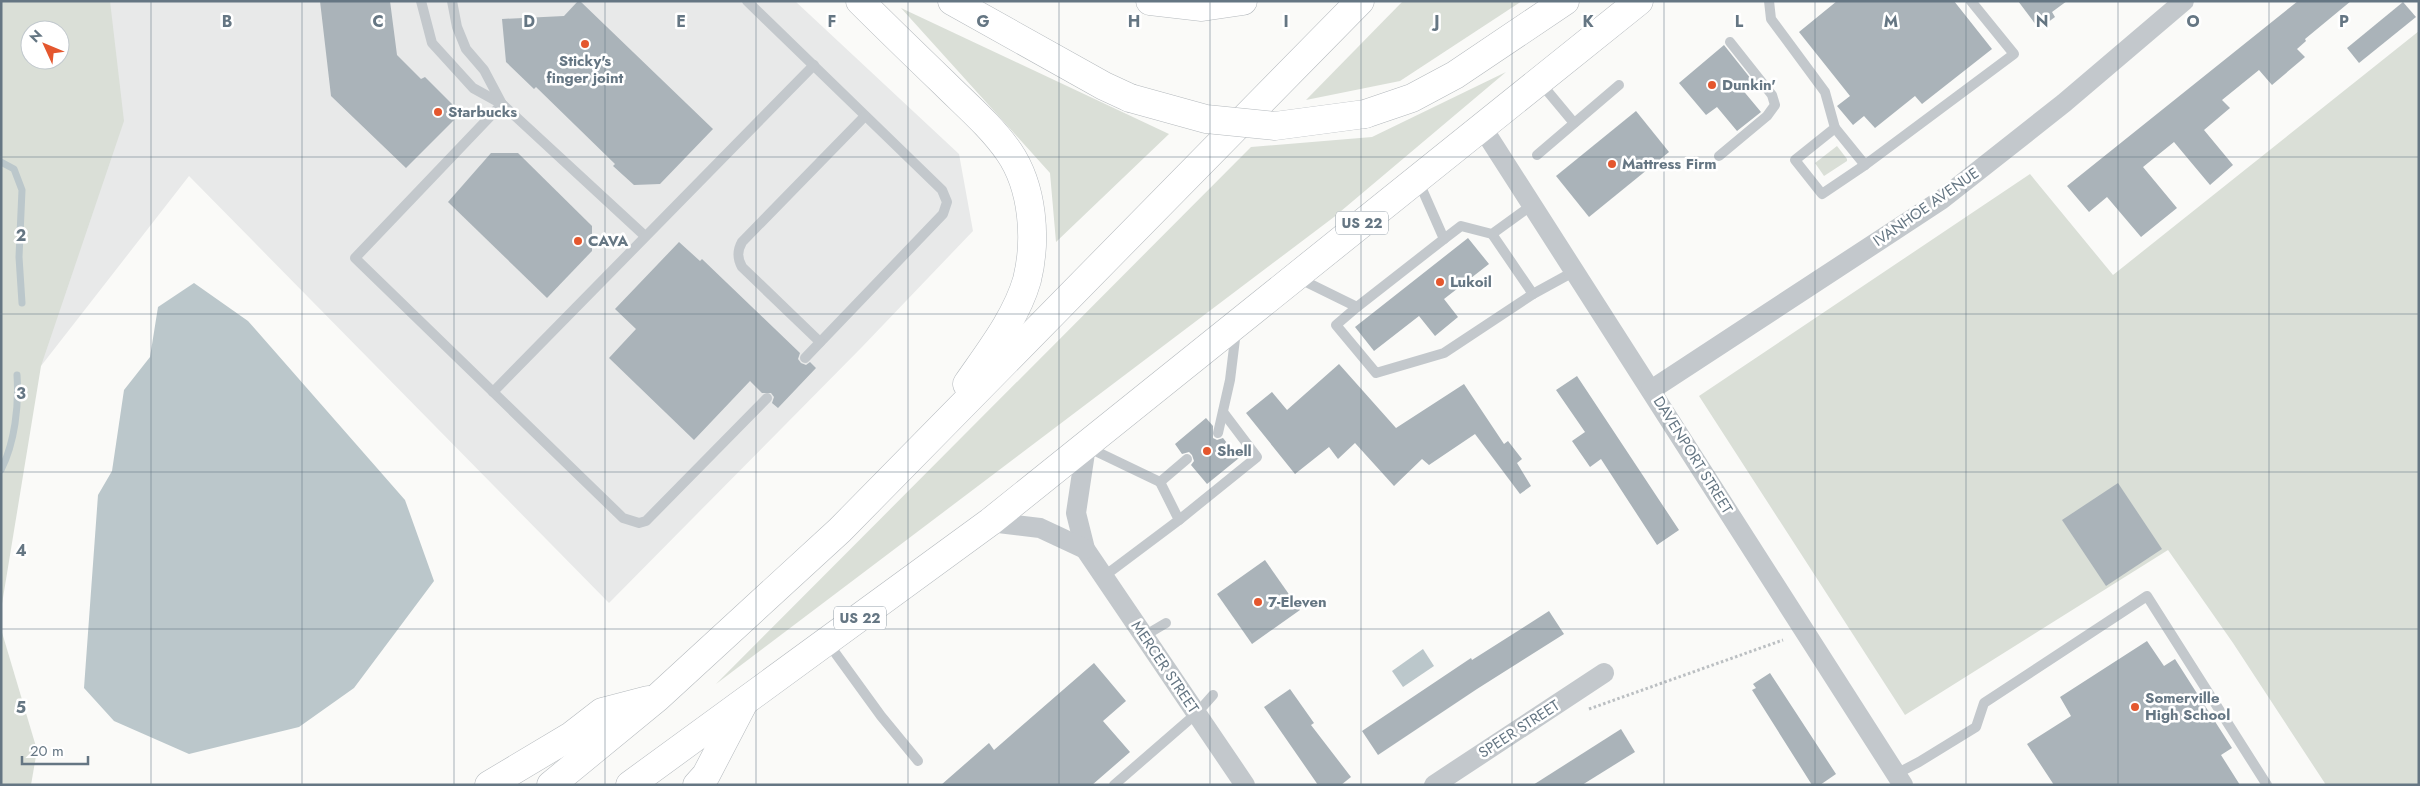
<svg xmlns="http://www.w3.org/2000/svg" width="2420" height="786" font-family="Jost,sans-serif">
<rect width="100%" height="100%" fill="#fafaf8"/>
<path fill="#e8e9e9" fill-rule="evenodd" d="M 1,1 L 795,1 L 959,154 L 973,231 L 862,347 L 609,603 L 189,176 L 41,366 ZM 30,30 L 60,30 L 60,60 L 30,60 Z"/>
<g fill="#dadfd7" fill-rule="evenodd">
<path d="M 1,1 L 110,1 L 124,121 L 41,366 L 1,610 ZM 30,30 L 60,30 L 60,60 L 30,60 Z"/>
<path d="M 1403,1 L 1522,1 L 1400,81 L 1306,100 Z"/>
<path d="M 901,8 L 1169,134 L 1056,242 L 1050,173 Z"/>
<path d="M 2419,31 L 2419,785 L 2326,785 L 2233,643 L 2168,550 L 1905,715 L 1699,396 L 2030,174 L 2113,275 Z"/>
<path d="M 1506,72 L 1334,217 L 716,684 L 1251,147 L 1372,137 Z"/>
<path d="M 1837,146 L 1847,159 L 1847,161 L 1824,176 L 1815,163 Z"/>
<path d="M 1,629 L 37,750 L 31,785 L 1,785 Z"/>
</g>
<g fill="#bbc7cb">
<path d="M 194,283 L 248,321 L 405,500 L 434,581 L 354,688 L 299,727 L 189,754 L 114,721 L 84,688 L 98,495 L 112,471 L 124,390 L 150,357 L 158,307 Z"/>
<path d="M 1423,649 L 1434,666 L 1403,687 L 1392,671 Z"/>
</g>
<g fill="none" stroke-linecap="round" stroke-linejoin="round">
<g stroke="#bbc7cb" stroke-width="7">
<path d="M 1,162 L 14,169 L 22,190 L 19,257 L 22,303"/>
<path d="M 1,470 C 15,442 19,406 17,375"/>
</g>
</g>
<g fill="#aab3b9">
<path d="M 320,1 L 390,1 L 397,55 L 421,79 L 425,77 L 461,113 L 406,168 L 331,96 Z"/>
<path d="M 578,1 L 580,1 L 713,129 L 660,184 L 634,185 L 613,166 L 615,164 L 536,87 L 534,89 L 506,62 L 502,19 L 564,16 Z"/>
<path d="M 1837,1 L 1954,1 L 1992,49 L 1922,104 L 1915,96 L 1875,128 L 1864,116 L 1853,125 L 1837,106 L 1850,96 L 1799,32 Z"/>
<path d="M 2018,1 L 2067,1 L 2052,12 L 2055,17 L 2039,29 Z"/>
<path d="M 2298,1 L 2351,1 L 2305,39 L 2306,41 L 2297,49 L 2305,57 L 2272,85 L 2259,70 L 2222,100 L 2230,108 L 2204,130 L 2233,165 L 2210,185 L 2174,142 L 2143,167 L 2177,208 L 2141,237 L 2107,197 L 2089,212 L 2067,186 Z"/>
<path d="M 2403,2 L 2416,17 L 2359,63 L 2347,48 Z"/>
<path d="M 1724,45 L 1751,79 L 1741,88 L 1761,112 L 1737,131 L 1717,107 L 1706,115 L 1679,83 Z"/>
<path d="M 1636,111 L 1669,152 L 1589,217 L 1556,176 Z"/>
<path d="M 491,153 L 518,153 L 592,226 L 592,251 L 547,298 L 448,202 Z"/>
<path d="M 1468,238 L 1489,264 L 1444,299 L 1458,317 L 1435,336 L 1419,316 L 1374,351 L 1355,327 Z"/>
<path d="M 679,242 L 700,261 L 702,259 L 800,353 L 798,359 L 801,363 L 806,365 L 810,362 L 816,368 L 778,408 L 772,403 L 774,397 L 771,393 L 762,393 L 750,381 L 694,440 L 609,358 L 636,329 L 615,309 Z"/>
<path d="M 1339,364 L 1396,428 L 1464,384 L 1504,444 L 1508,441 L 1522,459 L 1517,463 L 1531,486 L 1520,494 L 1475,434 L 1429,465 L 1422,459 L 1394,486 L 1355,443 L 1338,459 L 1329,447 L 1295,474 L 1246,413 L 1272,392 L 1287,410 Z"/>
<path d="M 1577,376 L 1679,530 L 1657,545 L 1601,459 L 1590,467 L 1572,441 L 1585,432 L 1556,390 Z"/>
<path d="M 1206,418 L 1213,426 L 1213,438 L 1217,440 L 1223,438 L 1239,458 L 1207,484 L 1191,465 L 1194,461 L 1192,455 L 1189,452 L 1182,454 L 1175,444 Z"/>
<path d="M 2118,483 L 2162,549 L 2106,586 L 2062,520 Z"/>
<path d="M 1265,560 L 1300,610 L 1252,644 L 1217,594 Z"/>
<path d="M 1549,611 L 1564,634 L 1477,689 L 1378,755 L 1362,731 L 1471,658 L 1472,660 Z"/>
<path d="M 2147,641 L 2164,666 L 2175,659 L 2232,748 L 2221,755 L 2240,785 L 2054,785 L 2027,744 L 2071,716 L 2060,697 Z"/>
<path d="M 1094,663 L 1126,701 L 1103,721 L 1130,752 L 1092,785 L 941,785 L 989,743 L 994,750 Z"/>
<path d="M 1770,673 L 1836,774 L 1820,785 L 1812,785 L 1752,690 L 1756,688 L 1753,684 Z"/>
<path d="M 1290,689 L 1314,723 L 1311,725 L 1351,777 L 1341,785 L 1318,785 L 1264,707 Z"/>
<path d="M 1621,729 L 1635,752 L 1582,785 L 1533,785 Z"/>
</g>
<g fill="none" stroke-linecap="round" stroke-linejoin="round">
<g stroke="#b4b9bd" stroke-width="29">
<g id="trunk">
<path d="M 860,1 C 888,29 916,56 944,83 C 966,105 991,126 1009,152 C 1033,187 1037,239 1027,280 C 1016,318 989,352 967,384"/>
<path d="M 952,1 L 1104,86 L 1130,98"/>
<path d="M 1150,1 L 1202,7 L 1243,1"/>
<path d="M 1365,114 L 1412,98 L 1455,75 L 1565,1"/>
<path d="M 489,785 L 571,736 L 602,712 L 648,700"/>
<path d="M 551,785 L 657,698 L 840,530 L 1360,1"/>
<path d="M 630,785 L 990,522 L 1639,1"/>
<path d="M 697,785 L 706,775 L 742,706"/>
</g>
</g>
<path stroke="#bbbfc2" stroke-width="3" stroke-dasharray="2.5 2.5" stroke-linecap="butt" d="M 1589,709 L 1783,640"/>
<g stroke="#c3c8cc" stroke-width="10">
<path d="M 421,1 L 432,43 L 473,88 L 502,104 L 645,236"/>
<path d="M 452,1 L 457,27 L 466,49 L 484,70 L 502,104"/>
<path d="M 747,1 L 942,190 L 947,202 L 943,214 L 805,358"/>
<path d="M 1769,1 L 1771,19 L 1825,92 L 1835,128 L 1795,160 L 1822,194 L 1865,165 L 2014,54 L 1971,1"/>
<path d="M 1539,81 L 1574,123"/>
<path d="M 502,104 L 355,258 L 623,518 L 639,523 L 646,521 L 767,398"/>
<path d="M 1835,128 L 1865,165"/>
<path d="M 1537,155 L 1619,85"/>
<path d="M 1719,156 L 1767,116 L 1775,105 L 1772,95 L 1730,42"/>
<path d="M 1492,234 L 1533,294 L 1575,271"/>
<path d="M 1444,239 L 1461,226 L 1492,234 L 1532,205"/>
<path d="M 1298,278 L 1357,307 L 1444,239 L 1418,180"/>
<path d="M 1357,307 L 1336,325 L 1376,373 L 1444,353 L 1533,294"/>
<path d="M 820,342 L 742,267 C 737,258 737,251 742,242 L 865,116"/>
<path d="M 493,392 L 814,65"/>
<path d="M 1218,433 L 1230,380 L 1236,331"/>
<path d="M 1087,447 L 1160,482 L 1187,459"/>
<path d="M 1179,520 L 1257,457 L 1223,412"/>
<path d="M 1103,577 L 1179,520 L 1160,482"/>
<path d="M 1144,636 L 1166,623"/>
<path d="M 828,643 L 881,716 L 918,761"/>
<path d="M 1896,774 L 1919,762 L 1976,727 L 1984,703 L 2147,596 L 2267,785"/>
<path d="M 1114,785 L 1197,713 L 1213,695"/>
</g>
<g stroke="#c3c8cc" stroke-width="20">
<path d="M 1482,127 L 1903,785"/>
<path d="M 1651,390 L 1941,200 L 2064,103 L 2184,1"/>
<path d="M 1086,446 L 1076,513 L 1085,549 L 1245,785"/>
<path d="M 990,522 L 1040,528 L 1085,549"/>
<path d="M 1434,785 L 1604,673"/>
</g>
<use href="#trunk" stroke="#fff" stroke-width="28"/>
<g stroke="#b4b9bd" stroke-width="29" stroke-linecap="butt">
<path id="trunk-bridge" d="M 1130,98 L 1206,119 L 1275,126 L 1365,114"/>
</g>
<use href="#trunk-bridge" stroke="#fff" stroke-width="28"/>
</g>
<path fill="none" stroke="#657683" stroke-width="1" stroke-opacity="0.55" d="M 151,1 L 151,785M 302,1 L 302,785M 454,1 L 454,785M 605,1 L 605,785M 756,1 L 756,785M 908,1 L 908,785M 1059,1 L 1059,785M 1210,1 L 1210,785M 1361,1 L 1361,785M 1512,1 L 1512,785M 1664,1 L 1664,785M 1815,1 L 1815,785M 1966,1 L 1966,785M 2118,1 L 2118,785M 2269,1 L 2269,785M 1,157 L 2419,157M 1,314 L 2419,314M 1,472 L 2419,472M 1,629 L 2419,629"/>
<g fill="#e4572e" stroke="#fff" stroke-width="2">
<circle cx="585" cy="44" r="5"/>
<circle cx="1712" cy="85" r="5"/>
<circle cx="438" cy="112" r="5"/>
<circle cx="1612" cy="164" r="5"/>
<circle cx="578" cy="241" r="5"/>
<circle cx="1440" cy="282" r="5"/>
<circle cx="1207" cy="451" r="5"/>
<circle cx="1258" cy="602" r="5"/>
<circle cx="2135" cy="707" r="5"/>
</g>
<g text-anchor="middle" stroke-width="5" stroke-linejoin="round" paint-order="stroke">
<g fill="#fff" stroke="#939fa8" stroke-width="1">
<rect x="1336" y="211.5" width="52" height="23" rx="4"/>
<rect x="834" y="606.5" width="52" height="23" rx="4"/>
</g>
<g font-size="14" font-weight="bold" fill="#657683">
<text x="1362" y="228">US 22</text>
<text x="860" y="623">US 22</text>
</g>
<g font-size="15" font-weight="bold" fill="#657683" stroke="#fff" text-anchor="start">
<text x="585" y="66" text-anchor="middle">Sticky's<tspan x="585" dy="17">finger joint</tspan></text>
<text x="1722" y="90">Dunkin'</text>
<text x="448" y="117">Starbucks</text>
<text x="1622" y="169">Mattress Firm</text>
<text x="588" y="246">CAVA</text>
<text x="1450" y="287">Lukoil</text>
<text x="1217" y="456">Shell</text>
<text x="1268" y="607">7-Eleven</text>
<text x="2145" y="703">Somerville<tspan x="2145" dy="17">High School</tspan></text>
</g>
<g font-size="15" fill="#657683" stroke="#fff">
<text transform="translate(1926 207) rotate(-35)" y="5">IVANHOE AVENUE</text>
<text transform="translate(1693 455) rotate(58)" y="5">DAVENPORT STREET</text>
<text transform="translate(1165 667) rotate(56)" y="5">MERCER STREET</text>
<text transform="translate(1519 729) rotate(-33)" y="5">SPEER STREET</text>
</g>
</g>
<g font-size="16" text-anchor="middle" font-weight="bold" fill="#657683" stroke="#fff" stroke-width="5" stroke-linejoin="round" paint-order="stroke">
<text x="227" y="27">B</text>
<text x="378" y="27">C</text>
<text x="529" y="27">D</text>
<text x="681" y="27">E</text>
<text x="832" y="27">F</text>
<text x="983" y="27">G</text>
<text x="1134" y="27">H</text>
<text x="1286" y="27">I</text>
<text x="1437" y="27">J</text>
<text x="1588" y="27">K</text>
<text x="1739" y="27">L</text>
<text x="1891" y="27">M</text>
<text x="2042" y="27">N</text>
<text x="2193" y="27">O</text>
<text x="2344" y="27">P</text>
<text x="21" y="241">2</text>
<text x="21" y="399">3</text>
<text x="21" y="556">4</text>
<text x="21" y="713">5</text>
</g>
<rect width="2420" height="786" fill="none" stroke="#657683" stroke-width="5"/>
<g transform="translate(45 45) rotate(314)"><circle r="24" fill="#ffffff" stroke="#c1c8cd"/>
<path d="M0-4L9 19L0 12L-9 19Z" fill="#e4572e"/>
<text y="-8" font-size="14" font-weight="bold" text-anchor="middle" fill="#657683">N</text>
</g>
<path d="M22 756v8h66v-8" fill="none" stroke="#657683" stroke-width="2.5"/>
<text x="30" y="756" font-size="15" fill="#657683" stroke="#ffffff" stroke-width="4" paint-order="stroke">20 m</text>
</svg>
